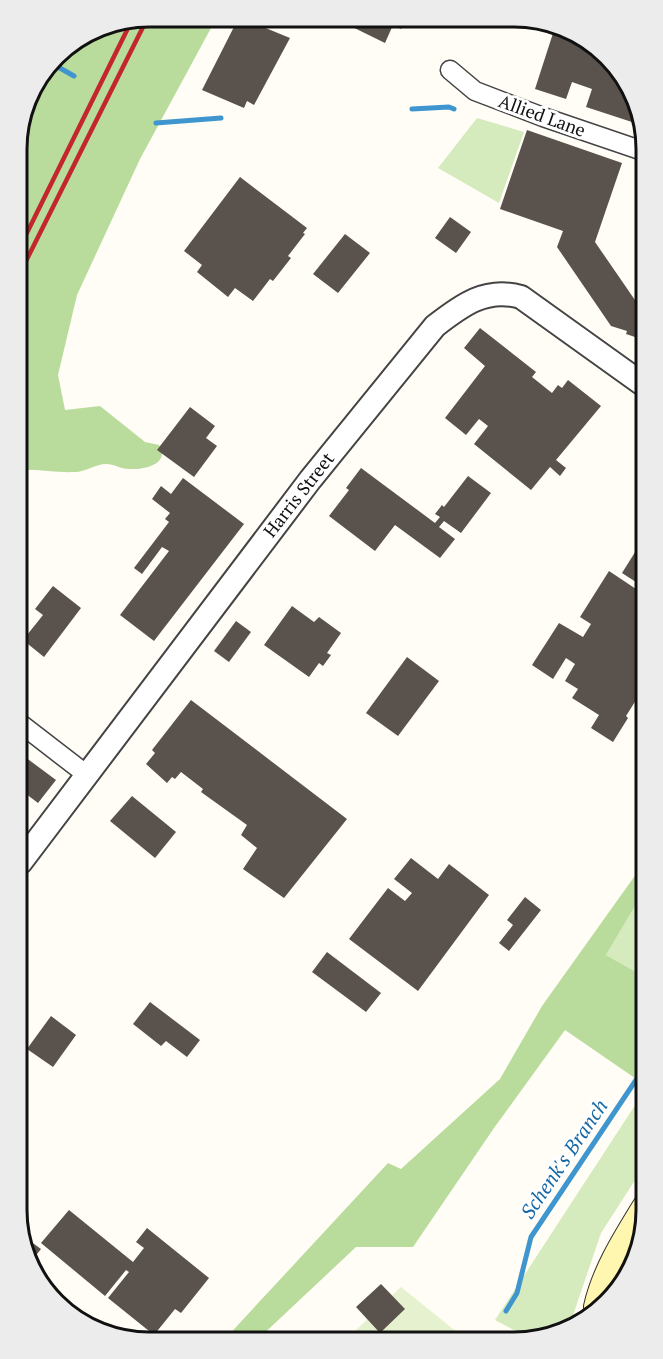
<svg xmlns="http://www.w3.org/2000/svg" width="663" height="1359" font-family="'PT Serif',serif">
<rect width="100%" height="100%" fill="#fffdf5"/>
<g fill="#d5ebbd">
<path d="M 477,118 L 524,132 L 499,203 L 438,168 Z"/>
<path d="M 644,891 L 645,977 L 606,955 Z"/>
<path d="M 645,1090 L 646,1163 L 601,1233 L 569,1327 L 556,1336 L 525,1336 L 495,1320 Z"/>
</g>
<g fill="#b9dc9c">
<path d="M 149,17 L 217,17 L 140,159 L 77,295 L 58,375 L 65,410 L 100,406 L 145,442 L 159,445 C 171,464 144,470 129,469 C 121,469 114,464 106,464 C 96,464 85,472 75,472 C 57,473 38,469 19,470 L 18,132 L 30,90 L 61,50 L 98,26 Z"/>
<path d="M 644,863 L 644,891 L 606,955 L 645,977 L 645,1085 L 565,1030 L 494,1128 L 413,1247 L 356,1247 L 257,1340 L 224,1340 L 388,1163 L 401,1169 L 500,1079 L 542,1006 Z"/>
</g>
<path fill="#e6f2cf" d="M 401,1287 L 463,1337 L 348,1338 Z"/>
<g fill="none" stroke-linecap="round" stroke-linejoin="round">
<g stroke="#3f96cf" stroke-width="5">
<path d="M 51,63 L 74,76"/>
<path d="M 412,109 L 449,107 L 454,109"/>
<path d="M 156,123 L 221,118"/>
<path d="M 506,1311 L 517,1293 L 531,1237 L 640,1074 L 640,1033 L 645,1026"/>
</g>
</g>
<g fill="#5a524d">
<path d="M 239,17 L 290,38 L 254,105 L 247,101 L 244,108 L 202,90 Z"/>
<path d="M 334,18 L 407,18 L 401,29 L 393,25 L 385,43 Z"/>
<path d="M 507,19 L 540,19 L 545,21 L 541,30 Z"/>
<path d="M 555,27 L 601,49 L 640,107 L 635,123 L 586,107 L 592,89 L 572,82 L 566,99 L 535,89 Z"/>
<path d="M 527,130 L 622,163 L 595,242 L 637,303 L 641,304 L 641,339 L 626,334 L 627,331 L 611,326 L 557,247 L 563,231 L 500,209 Z"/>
<path d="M 240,177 L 307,228 L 303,233 L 305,234 L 288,256 L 291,258 L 273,281 L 270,279 L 253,301 L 235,288 L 228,297 L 197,272 L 202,265 L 184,251 Z"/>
<path d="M 450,217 L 471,232 L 456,253 L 435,238 Z"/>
<path d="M 345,234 L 370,253 L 338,293 L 313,274 Z"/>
<path d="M 480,328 L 536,372 L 532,377 L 552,393 L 558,385 L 562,388 L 568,380 L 601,406 L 556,460 L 566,468 L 560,476 L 550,467 L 531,490 L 474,444 L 488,426 L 479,419 L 466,435 L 445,418 L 485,366 L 464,348 Z"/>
<path d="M 190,407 L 215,426 L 206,438 L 217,446 L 194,477 L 157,450 Z"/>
<path d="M 361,468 L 435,523 L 440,517 L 435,514 L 442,505 L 444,507 L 468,476 L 491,493 L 461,533 L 444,521 L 439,527 L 455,539 L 440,558 L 395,525 L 375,551 L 329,516 L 349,490 L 346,488 Z"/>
<path d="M 183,478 L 244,524 L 154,641 L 120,615 L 169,551 L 162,547 L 142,574 L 134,568 L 169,522 L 165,519 L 170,513 L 152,499 L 161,486 L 171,494 Z"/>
<path d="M 642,541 L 642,586 L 622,573 Z"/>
<path d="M 609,571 L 642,593 L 643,689 L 626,716 L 628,718 L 613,742 L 591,728 L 599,715 L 572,698 L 578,689 L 565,681 L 575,664 L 566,658 L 553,679 L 532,665 L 559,623 L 583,637 L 591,624 L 580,617 Z"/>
<path d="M 53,586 L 81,608 L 44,657 L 23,640 L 43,615 L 35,609 Z"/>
<path d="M 292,606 L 314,622 L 319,617 L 341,633 L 327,653 L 331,655 L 323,666 L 319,663 L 309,677 L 264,645 Z"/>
<path d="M 236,621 L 251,632 L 229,662 L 214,651 Z"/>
<path d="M 407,657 L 439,681 L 398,736 L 366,713 Z"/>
<path d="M 191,700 L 347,819 L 284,898 L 243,869 L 257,848 L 241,835 L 247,825 L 201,792 L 203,789 L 181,772 L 175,779 L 172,777 L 167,783 L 146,764 L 155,753 L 152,750 Z"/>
<path d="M 21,754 L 56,780 L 38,803 L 21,790 Z"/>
<path d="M 132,796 L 176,832 L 155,858 L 110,821 Z"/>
<path d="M 411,858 L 438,879 L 449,864 L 489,895 L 418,991 L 349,939 L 388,888 L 405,901 L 412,893 L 394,879 Z"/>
<path d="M 525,897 L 541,910 L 509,951 L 499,943 L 513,925 L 507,920 Z"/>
<path d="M 327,952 L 381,993 L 366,1012 L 312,972 Z"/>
<path d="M 150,1002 L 200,1040 L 187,1057 L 166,1041 L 161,1046 L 133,1024 Z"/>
<path d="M 51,1016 L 76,1035 L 53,1067 L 27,1049 Z"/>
<path d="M 69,1210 L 133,1262 L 144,1248 L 136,1242 L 147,1228 L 209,1278 L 181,1313 L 175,1309 L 154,1335 L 108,1298 L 129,1272 L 126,1270 L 105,1296 L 41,1243 Z"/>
<path d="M 23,1236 L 41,1249 L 30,1263 L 23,1252 Z"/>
<path d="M 381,1284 L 405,1309 L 380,1333 L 356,1307 Z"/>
</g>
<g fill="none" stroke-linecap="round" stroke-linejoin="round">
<g stroke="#444" stroke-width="21">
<g id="minor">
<path d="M 450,70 L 475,91 L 543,117 L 640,150"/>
<path d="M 21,724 L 87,775"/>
</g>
</g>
<g stroke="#444" stroke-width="26">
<path id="tertiary" d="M 21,862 L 310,480 L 435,326 C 462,305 486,287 521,297 L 641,383"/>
</g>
<g stroke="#333" stroke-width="28">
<path id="secondary" d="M 597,1307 C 605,1271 627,1237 646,1206"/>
</g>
<use href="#minor" stroke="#fff" stroke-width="18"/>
<use href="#tertiary" stroke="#fff" stroke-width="22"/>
<use href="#secondary" stroke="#fff6b0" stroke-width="26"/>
<g stroke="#c4262e" stroke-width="4.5">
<path d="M 18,251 L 132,20"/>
<path d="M 18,277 L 148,17"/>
</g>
</g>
<g text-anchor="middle" stroke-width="6" stroke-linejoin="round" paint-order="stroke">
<g font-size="18" fill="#111" stroke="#fff">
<text transform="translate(542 116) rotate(20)" y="6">Allied Lane</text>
<text transform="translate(299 495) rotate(-52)" y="6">Harris Street</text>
</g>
<g font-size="20" font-style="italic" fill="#1768a6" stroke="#fff">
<text transform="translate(564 1159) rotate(-56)" y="7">Schenk's Branch</text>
</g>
</g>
<path d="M0 0H663V1359H0ZM149 27H514A122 122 0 0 1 636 149V1210A122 122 0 0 1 514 1332H149A122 122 0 0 1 27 1210V149A122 122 0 0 1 149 27Z" fill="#ececec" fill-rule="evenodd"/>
<path fill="none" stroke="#111" stroke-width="3" d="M149 27H514A122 122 0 0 1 636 149V1210A122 122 0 0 1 514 1332H149A122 122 0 0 1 27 1210V149A122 122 0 0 1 149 27Z"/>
</svg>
